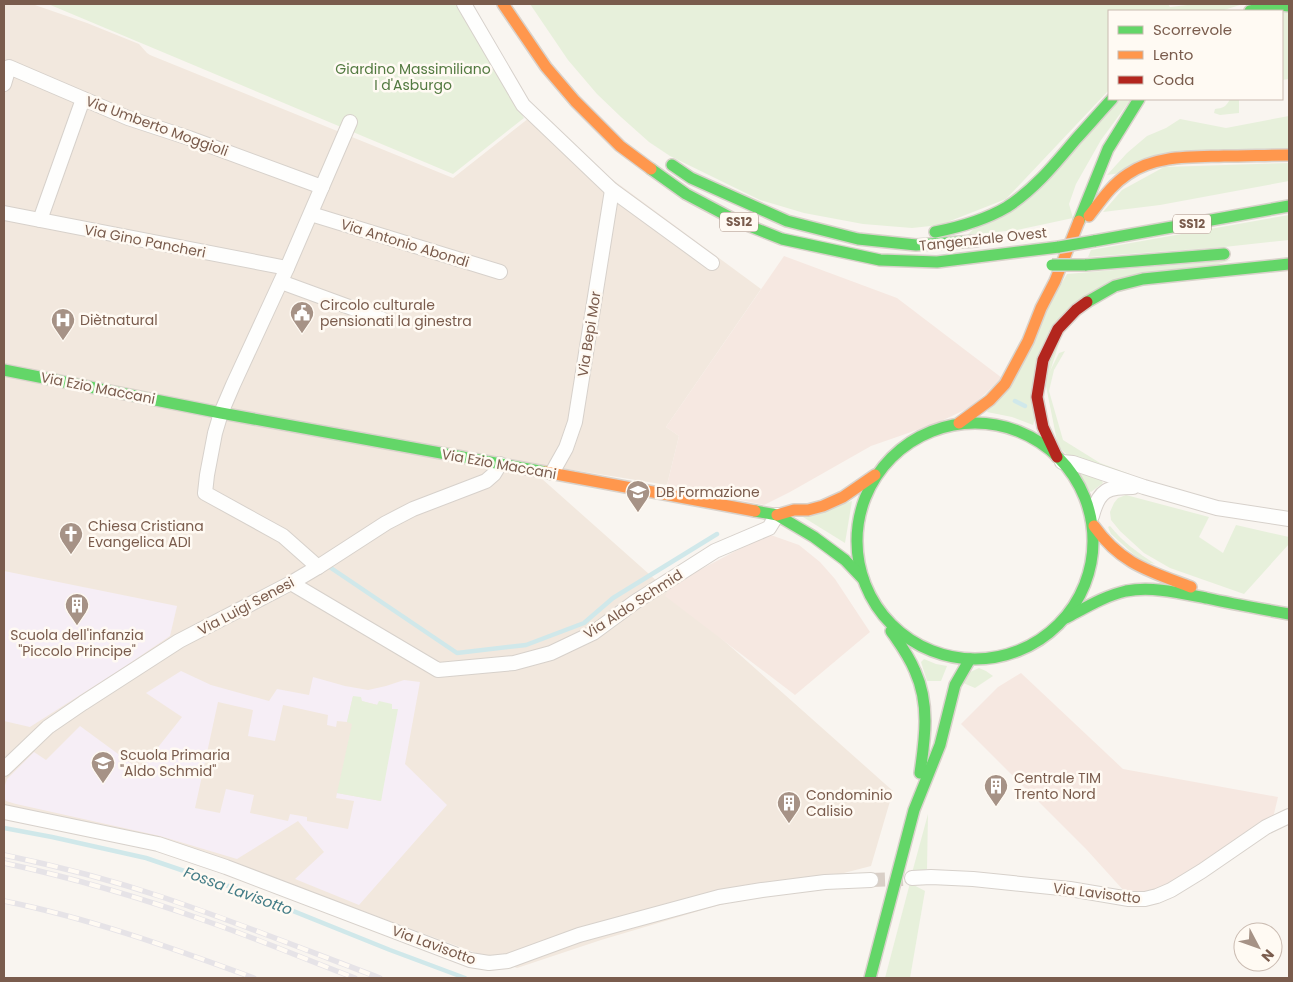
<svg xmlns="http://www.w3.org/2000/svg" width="1293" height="982" font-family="Poppins,sans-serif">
<rect width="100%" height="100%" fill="#f9f5f0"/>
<path fill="#f2e8de" d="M 4,4 L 32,4 L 87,23 L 139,44 L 147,53 L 150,55 L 453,178 L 529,118 L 761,289 L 666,427 L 679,436 L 667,485 L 523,462 L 893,791 L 871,866 L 709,908 L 601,940 L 517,968 L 260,873 L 159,840 L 4,805 Z"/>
<g fill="#f6e8e1">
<path d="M 784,256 L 897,298 L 1002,378 L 971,407 L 937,423 L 871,446 L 790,492 L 764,505 L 667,485 L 679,436 L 666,427 Z"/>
<path d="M 768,534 L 799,545 L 820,562 L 835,579 L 870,632 L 795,695 L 665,596 L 671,585 Z"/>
<path d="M 1021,673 L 1123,769 L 1278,797 L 1273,818 L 1166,887 L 1145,893 L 1125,892 L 1086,849 L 961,724 L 998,687 Z"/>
</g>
<g fill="#f6eef6" fill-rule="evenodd">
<path d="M 4,571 L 177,606 L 170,636 L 124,667 L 30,727 L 4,721 Z"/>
<path d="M 181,671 L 211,685 L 269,701 L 277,689 L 309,695 L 313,677 L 345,686 L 368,690 L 386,686 L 404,680 L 420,682 L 405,764 L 447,805 L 359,905 L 295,879 L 324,852 L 298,821 L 237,859 L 160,836 L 16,804 L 6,801 L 4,797 L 4,788 L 7,779 L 34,752 L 46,760 L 80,726 L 140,770 L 182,717 L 146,693 ZM 353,696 L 361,701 L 378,705 L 392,704 L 381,801 L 337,793 L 336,798 L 354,801 L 348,829 L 307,821 L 307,817 L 290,814 L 288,821 L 250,813 L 254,795 L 226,789 L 220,813 L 195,808 L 218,702 L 253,710 L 248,736 L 275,741 L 283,705 L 328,715 L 327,725 L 336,727 L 337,721 L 347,722 Z"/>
</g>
<g fill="#e7f0db">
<path d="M 48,4 L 455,4 L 524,118 L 453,174 Z"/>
<path d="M 530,4 L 1168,4 L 1170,7 L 1196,4 L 1243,4 L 1221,11 L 1109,11 L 1109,90 L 1006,199 L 940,225 L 912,228 L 863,224 L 804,213 L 760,200 L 670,156 L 649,142 L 621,117 L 597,94 L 568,60 Z"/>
<path d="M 1289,12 L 1289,79 L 1282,80 L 1282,13 Z"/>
<path d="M 1121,99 L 1131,99 L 1101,140 L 1076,184 L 1069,204 L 1073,218 L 1017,230 L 967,235 Z"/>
<path d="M 1230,99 L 1239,99 L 1239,113 L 1220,115 L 1214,113 L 1215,109 C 1223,108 1226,107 1230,99 Z"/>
<path d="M 1289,116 L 1289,149 L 1107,175 L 1127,153 L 1147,136 L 1166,128 L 1180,119 L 1226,128 Z"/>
<path d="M 1289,163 L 1289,181 L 1160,205 L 1103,212 L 1122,190 L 1164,167 Z"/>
<path d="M 1289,215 L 1289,240 L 1224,247 L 1088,257 L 1091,250 Z"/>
<path d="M 1232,260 L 1071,306 L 1033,425 L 1012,417 L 987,412 L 1067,274 Z"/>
<path d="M 1065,351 L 1054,370 L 1049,391 L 1063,440 L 1100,463 L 1130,474 L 1122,475 L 1071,457 L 1065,453 L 1058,446 L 1045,381 L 1059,353 Z"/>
<path d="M 1082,472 L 1101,479 L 1103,483 L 1091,492 L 1089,491 L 1079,475 L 1079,473 Z"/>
<path d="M 1126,495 L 1209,517 L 1199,537 L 1223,553 L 1236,525 L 1289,537 L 1289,544 L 1244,594 L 1170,568 L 1144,553 L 1120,531 L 1111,520 L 1110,512 L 1114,503 L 1118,498 Z"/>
<path d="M 852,501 L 845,543 L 803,517 Z"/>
<path d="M 1110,526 C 1123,542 1138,553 1155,564 L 1141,561 L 1111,534 L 1108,527 Z"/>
<path d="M 924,659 L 936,664 L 947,666 L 941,681 L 927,681 L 921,662 Z"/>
<path d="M 979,668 L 986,671 L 993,676 L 975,688 L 961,682 L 968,673 Z"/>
<path d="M 353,696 L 361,697 L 362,701 L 377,705 L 379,701 L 392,704 L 392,709 L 398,709 L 381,801 L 337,793 L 352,724 L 347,722 Z"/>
<path d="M 928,814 L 927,869 L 912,873 Z"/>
<path d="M 910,883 L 925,891 L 910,978 L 885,978 Z"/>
</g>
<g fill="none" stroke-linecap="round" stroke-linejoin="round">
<g stroke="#d0e8ea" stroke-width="4.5">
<path d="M 1015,401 L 1025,406"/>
<path d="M 331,568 L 457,653 L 526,645 L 584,623 L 613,598 L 717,534"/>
<path d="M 4,828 L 52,837 L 146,858 L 246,892 L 390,950 L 465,978"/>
</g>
<path stroke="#d9cfc7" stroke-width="14" stroke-dasharray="14 7" stroke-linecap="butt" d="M 871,880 L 903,879"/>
<g stroke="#d7d1cb" stroke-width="16">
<g id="street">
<path d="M 464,4 L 523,105 L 612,190 L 712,263"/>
<path d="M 4,84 L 9,67 L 128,118 L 189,138 L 322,187"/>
<path d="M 4,213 L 287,268"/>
<path d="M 311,214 L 500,272"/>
<path d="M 40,220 L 83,99"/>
<path d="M 281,282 L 382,319"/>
<path d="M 1062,462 L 1073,463 L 1144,487 L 1217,508 L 1289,519"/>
<path d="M 552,473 L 566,448 L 575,422 L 612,190"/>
<path d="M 1092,516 C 1099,489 1108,487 1133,487"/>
<path d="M 318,567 L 283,536 L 205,493 L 207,475 L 215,433 L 221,413 L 233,385 L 287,268 L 350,122"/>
<path d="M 291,583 L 438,670 L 514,663 L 551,653 L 593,633 L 635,602 L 715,551 L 769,528 L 777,515"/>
<path d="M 4,769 L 48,727 L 83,703 L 179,641 L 291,583 L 318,567 L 386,523 L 413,509 L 486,481 L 494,474 L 500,464"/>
<path d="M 4,812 L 158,844 L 226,867 L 470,960 L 489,963 L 508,961 L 579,935 L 719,897 L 762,890 L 825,882 L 871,880"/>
<path d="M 912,878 L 931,877 L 973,879 L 1070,889 L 1129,899 L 1145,899 L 1157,896 L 1171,890 L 1202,871 L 1266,827 L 1289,816"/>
</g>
</g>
<g stroke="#d9d2cb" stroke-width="14">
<g id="fast">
<path d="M 1250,11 L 1280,5 L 1289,6"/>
<path d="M 672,165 L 691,178 L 787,221 L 858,239 L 916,245 L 976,241"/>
<path d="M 651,169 L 686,194 L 737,221 L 782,239 L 880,260 L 937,262 L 1059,247"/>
<path d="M 1079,221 L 1108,149 L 1139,99"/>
<path d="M 935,232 C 960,227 985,220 1007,207 C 1035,189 1055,164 1076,139 C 1088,126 1100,112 1112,99"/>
<path d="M 1094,241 L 1289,206"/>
<path d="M 1085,265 L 1224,254"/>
<path d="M 1087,302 L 1115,286 L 1143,279 L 1289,264"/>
<path d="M 4,370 L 221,413 L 545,472"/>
<circle cx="975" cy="541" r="118"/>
<path d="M 755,511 L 777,515 L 814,537 L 845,560 L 863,579"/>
<path d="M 1066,618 C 1085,608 1104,596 1126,591 C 1152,586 1180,593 1206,598 C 1233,604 1261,609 1289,614"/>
<path d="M 891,631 C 900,644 909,656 915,671 C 930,704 925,738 920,773"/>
<path d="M 870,978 L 914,810 L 940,745 L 955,685 L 970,659"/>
</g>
</g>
<g stroke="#d9d2cb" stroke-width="14">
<g id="slow">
<path d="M 503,4 L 546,67 L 575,101 L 620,146 L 651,169"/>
<path d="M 1089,216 C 1101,201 1111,185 1128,174 C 1156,155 1191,157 1224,156 C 1246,156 1267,155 1289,155"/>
<path d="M 959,423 L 990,400 L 1005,384 L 1028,341 L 1041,308 L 1055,281 L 1079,221"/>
<path d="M 545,472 L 755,511"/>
<path d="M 777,515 L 794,510 L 808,510 L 823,506 L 843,497 L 875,475"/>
<path d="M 1094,526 C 1121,564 1149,571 1191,587"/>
</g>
</g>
<g stroke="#d9d2cb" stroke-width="14">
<path id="jam" d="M 1057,457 L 1043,427 L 1037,397 L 1043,360 L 1058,329 L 1076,310 L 1087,302"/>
</g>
<use href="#street" stroke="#fefefd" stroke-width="14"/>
<use href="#fast" stroke="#63d668" stroke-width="11"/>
<use href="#slow" stroke="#ff974d" stroke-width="11"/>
<use href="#jam" stroke="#b3261e" stroke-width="11"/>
<g stroke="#e6e3e7" stroke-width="5.5">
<g id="rail">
<path d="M 4,855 C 57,866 111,880 162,897 C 236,922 308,951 380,978"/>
<path d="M 4,863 C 74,878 142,898 209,922 C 258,939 307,960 355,978"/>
<path d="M 4,901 C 89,918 172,948 254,978"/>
</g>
</g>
<use href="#rail" stroke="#fffaf3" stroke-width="4" stroke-dasharray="11" stroke-linecap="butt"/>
<g stroke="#dad1cc" stroke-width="14" stroke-linecap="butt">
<g id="fast-bridge">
<path d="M 1059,247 L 1094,241"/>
<path d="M 1052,265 L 1085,265"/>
</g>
</g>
<use href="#fast-bridge" stroke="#63d668" stroke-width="11"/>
</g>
<defs>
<g id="civic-pin" transform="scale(1.25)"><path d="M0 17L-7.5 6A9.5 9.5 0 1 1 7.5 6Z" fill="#a69286" stroke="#fffaf3"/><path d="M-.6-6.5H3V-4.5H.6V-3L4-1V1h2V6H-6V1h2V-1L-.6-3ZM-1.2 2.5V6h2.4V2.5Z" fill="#fff"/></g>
<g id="hospital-pin" transform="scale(1.25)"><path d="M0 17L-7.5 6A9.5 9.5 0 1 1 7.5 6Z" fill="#a69286" stroke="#fffaf3"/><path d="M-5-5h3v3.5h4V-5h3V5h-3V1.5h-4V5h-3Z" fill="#fff"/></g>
<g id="school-pin" transform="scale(1.25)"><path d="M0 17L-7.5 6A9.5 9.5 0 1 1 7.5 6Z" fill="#a69286" stroke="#fffaf3"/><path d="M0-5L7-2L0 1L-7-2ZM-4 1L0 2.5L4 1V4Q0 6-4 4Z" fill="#fff"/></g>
<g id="church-pin" transform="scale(1.25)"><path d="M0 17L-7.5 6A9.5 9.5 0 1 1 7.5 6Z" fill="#a69286" stroke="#fffaf3"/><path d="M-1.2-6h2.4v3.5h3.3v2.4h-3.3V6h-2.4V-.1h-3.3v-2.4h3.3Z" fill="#fff"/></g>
<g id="building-pin" transform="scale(1.25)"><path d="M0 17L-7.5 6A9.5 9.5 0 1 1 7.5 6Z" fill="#a69286" stroke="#fffaf3"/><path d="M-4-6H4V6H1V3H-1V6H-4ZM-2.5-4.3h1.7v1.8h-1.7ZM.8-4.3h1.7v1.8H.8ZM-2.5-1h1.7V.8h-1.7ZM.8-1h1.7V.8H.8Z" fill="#fff"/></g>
</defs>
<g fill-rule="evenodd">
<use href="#civic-pin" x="302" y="313"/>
<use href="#hospital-pin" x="63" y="320"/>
<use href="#school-pin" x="638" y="492"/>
<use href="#church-pin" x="71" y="534"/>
<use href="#building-pin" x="77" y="605"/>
<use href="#school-pin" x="103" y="763"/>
<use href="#building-pin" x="996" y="786"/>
<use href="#building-pin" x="789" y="803"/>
</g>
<g text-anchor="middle" stroke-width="5" stroke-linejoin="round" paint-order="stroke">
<g fill="#fffaf3" stroke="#a28b7f" stroke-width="1">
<rect x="720" y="212.5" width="38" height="19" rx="4"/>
<rect x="1173" y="214.5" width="38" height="19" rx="4"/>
</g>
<g font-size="12" font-weight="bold" fill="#7a5c4d">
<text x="739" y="226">SS12</text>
<text x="1192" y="228">SS12</text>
</g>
<g font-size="14" fill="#537a41" stroke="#fffaf3">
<text x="413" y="74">Giardino Massimiliano<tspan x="413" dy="16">I d'Asburgo</tspan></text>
</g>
<g font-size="14" fill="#7a5c4d" stroke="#fffaf3">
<text transform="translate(157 126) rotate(20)" y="5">Via Umberto Moggioli</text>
<text transform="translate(983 239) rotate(-6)" y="5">Tangenziale Ovest</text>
<text transform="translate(145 241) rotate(11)" y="5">Via Gino Pancheri</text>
<text transform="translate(405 243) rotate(17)" y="5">Via Antonio Abondi</text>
<text transform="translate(589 334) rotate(-81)" y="5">Via Bepi Mor</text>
<text transform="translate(98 388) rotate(11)" y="5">Via Ezio Maccani</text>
<text transform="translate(499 464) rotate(10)" y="5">Via Ezio Maccani</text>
<text transform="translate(633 604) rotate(-33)" y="5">Via Aldo Schmid</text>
<text transform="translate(246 606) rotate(-28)" y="5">Via Luigi Senesi</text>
<text transform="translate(1097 893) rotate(7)" y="5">Via Lavisotto</text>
<text transform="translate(434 945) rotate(20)" y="5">Via Lavisotto</text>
</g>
<g font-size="14" fill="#7a5c4d" stroke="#fffaf3" text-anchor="start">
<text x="320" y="310">Circolo culturale<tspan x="320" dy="16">pensionati la ginestra</tspan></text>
<text x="80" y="325">Diètnatural</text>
<text x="656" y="497">DB Formazione</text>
<text x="88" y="531">Chiesa Cristiana<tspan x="88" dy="16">Evangelica ADI</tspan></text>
<text x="77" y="640" text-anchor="middle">Scuola dell'infanzia<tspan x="77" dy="16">"Piccolo Principe"</tspan></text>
<text x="120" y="760">Scuola Primaria<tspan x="120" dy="16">"Aldo Schmid"</tspan></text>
<text x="1014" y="783">Centrale TIM<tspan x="1014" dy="16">Trento Nord</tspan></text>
<text x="806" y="800">Condominio<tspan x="806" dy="16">Calisio</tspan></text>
</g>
<g font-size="15" font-style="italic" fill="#437c86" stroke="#fffaf3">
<text transform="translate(238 891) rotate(20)" y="5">Fossa Lavisotto</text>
</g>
</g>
<rect width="1293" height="982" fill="none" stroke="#7a5c4d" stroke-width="10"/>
<rect x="1108" y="10" width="175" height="90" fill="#fffaf3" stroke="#cabbb1"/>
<rect x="1118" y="26" width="25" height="8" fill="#63d668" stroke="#cabbb1"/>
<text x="1153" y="35" font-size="15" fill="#7a5c4d">Scorrevole</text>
<rect x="1118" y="51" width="25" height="8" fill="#ff974d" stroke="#cabbb1"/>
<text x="1153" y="60" font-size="15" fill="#7a5c4d">Lento</text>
<rect x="1118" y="76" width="25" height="8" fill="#b3261e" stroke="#cabbb1"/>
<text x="1153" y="85" font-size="15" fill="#7a5c4d">Coda</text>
<g transform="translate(1258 947) rotate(131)"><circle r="24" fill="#fffaf3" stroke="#cabbb1"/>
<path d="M0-4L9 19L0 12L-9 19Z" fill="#a69286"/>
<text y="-8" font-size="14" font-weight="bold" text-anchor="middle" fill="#7a5c4d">N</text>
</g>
</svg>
